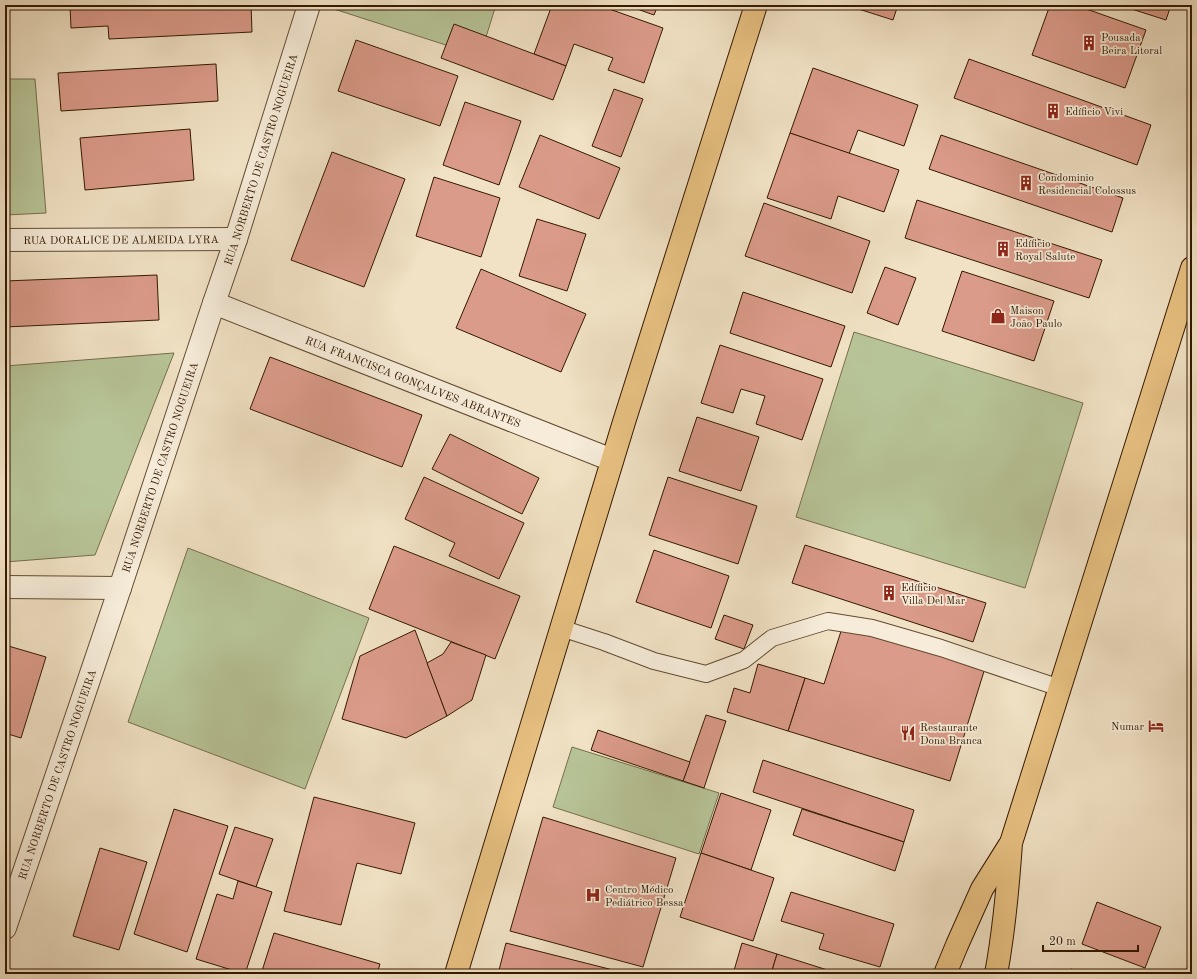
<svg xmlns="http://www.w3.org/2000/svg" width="1197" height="979" font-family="'Old Standard TT',serif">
<rect width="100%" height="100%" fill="#f1e2c5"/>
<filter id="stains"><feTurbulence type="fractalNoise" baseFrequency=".005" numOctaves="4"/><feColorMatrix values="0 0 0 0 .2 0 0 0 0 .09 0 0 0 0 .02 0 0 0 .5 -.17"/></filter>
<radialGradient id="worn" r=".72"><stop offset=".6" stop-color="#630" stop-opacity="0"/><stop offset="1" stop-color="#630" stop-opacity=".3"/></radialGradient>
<g fill="#b7c497" stroke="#766e4c">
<path d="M 335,5 L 496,5 L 480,56 L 334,9 Z"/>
<path d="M 5,79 L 35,79 L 46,213 L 5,215 Z"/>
<path d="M 854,332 L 1083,403 L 1025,588 L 796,517 Z"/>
<path d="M 174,353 L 95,555 L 5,562 L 5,366 Z"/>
<path d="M 188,548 L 369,618 L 305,789 L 128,722 Z"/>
<path d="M 572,747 L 719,793 L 699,854 L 553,807 Z"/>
</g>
<g fill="#db9b8a" stroke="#341900">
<path d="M 70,5 L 251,5 L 252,32 L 109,39 L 108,26 L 71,28 Z"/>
<path d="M 552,5 L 598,5 L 663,28 L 644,83 L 608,70 L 613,58 L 574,44 L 566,66 L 534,54 Z"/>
<path d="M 626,5 L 658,5 L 654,15 Z"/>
<path d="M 846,5 L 898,5 L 893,20 Z"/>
<path d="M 1050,5 L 1075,5 L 1146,30 L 1125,88 L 1032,55 Z"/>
<path d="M 1119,5 L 1171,5 L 1166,20 Z"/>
<path d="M 454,24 L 566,66 L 553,100 L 441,58 Z"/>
<path d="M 356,40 L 458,76 L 440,126 L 338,91 Z"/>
<path d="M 969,59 L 1151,125 L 1137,165 L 954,98 Z"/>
<path d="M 216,64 L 218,101 L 61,111 L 58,73 Z"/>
<path d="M 813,68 L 918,105 L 904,146 L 858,130 L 849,154 L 790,133 Z"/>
<path d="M 614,89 L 643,99 L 621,157 L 592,146 Z"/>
<path d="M 465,102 L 521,121 L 499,185 L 443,165 Z"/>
<path d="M 190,129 L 194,180 L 85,190 L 80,138 Z"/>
<path d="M 790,133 L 899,170 L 884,212 L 838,196 L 831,219 L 767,198 Z"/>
<path d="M 540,135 L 620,168 L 599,219 L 519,187 Z"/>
<path d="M 941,135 L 1123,198 L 1112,232 L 929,169 Z"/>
<path d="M 332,152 L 405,179 L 364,287 L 291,260 Z"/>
<path d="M 434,177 L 500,198 L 481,257 L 416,236 Z"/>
<path d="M 917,200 L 1102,260 L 1089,298 L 905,238 Z"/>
<path d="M 764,203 L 870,241 L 852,293 L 745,256 Z"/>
<path d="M 537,219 L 586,234 L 567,291 L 519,276 Z"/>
<path d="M 885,267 L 916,278 L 898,325 L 867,313 Z"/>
<path d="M 481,269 L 586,314 L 561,372 L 456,328 Z"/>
<path d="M 962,271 L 1054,301 L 1034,361 L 942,331 Z"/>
<path d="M 157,275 L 159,320 L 5,327 L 5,281 Z"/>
<path d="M 743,292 L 845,326 L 831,367 L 730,333 Z"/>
<path d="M 720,345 L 823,379 L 802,440 L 756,424 L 765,396 L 741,389 L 733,413 L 701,403 Z"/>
<path d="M 270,357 L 422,415 L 402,467 L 250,409 Z"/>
<path d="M 697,417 L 759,437 L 741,491 L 679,471 Z"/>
<path d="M 450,434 L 539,478 L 522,514 L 432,469 Z"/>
<path d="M 424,477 L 524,523 L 499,579 L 449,556 L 455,543 L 405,519 Z"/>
<path d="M 668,477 L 757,506 L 738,564 L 649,535 Z"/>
<path d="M 805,545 L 986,603 L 973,642 L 792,583 Z"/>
<path d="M 394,546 L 520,596 L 495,659 L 369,609 Z"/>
<path d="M 654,550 L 729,576 L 711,628 L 636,602 Z"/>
<path d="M 724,615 L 753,625 L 744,649 L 715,639 Z"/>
<path d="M 843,625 L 985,668 L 950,781 L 788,731 L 805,678 L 824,684 Z"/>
<path d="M 415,630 L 447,716 L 406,738 L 342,719 L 360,656 Z"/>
<path d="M 451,642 L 486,655 L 472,700 L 447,716 L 427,663 L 443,654 Z"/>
<path d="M 5,645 L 46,657 L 21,738 L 5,733 Z"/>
<path d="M 758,664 L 805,678 L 788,731 L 727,712 L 734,688 L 750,693 Z"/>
<path d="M 706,715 L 726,721 L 704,788 L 683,781 Z"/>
<path d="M 598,730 L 690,762 L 683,781 L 591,750 Z"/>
<path d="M 763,760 L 914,810 L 904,842 L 753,792 Z"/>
<path d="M 1192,762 L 1192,777 L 1188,776 Z"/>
<path d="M 721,793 L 771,810 L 751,870 L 701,853 Z"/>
<path d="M 314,797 L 415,823 L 401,874 L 357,863 L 341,925 L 284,911 Z"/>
<path d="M 174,809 L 228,826 L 187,952 L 134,934 Z"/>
<path d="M 802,809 L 904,842 L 895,871 L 793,835 Z"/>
<path d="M 543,817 L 676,858 L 643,967 L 510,931 Z"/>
<path d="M 235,827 L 273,839 L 256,887 L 219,874 Z"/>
<path d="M 100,848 L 147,862 L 119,950 L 73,936 Z"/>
<path d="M 701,853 L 774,878 L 753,941 L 680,917 Z"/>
<path d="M 238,881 L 272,892 L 245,974 L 196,959 L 217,894 L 233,899 Z"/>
<path d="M 791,892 L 894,924 L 880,967 L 819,949 L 824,934 L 781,921 Z"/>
<path d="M 1097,902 L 1161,927 L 1145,968 L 1082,944 Z"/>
<path d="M 274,933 L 380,964 L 377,974 L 261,974 Z"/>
<path d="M 506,943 L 629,974 L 498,974 Z"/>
<path d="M 742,943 L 777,954 L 771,974 L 733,974 Z"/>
<path d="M 777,954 L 840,974 L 771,974 Z"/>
<path d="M 1192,954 L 1192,974 L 1185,974 Z"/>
<path d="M 1071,969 L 1087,974 L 1069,974 Z"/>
</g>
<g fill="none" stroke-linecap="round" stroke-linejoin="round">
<g stroke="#634b31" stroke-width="18">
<path id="service" d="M 561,628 L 604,642 L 654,661 L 706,674 L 744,660 L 772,638 L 828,621 L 872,628 L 941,648 L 1060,688"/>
</g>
<g stroke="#634b31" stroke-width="24">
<g id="minor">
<path id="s1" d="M 5,240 L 236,239"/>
<path id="s2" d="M 214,303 L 612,460"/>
<path d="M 5,587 L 120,588"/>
<path id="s3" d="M 5,928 L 120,588 L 214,303 L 236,239 L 309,5"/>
</g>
</g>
<g stroke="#341900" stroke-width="24">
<g id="primary">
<path d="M 456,974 L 624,422 L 756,5"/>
<path d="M 945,974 L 957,945 L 982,889 L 1009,846"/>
<path d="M 996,974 C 1004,931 1008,887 1011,843 L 1192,268"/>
</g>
</g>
<use href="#service" stroke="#f6ecd9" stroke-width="16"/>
<use href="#minor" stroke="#f6ecd9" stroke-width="22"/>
<use href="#primary" stroke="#e8c182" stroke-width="22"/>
</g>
<defs>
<g id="building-bare" transform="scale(1.2)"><path d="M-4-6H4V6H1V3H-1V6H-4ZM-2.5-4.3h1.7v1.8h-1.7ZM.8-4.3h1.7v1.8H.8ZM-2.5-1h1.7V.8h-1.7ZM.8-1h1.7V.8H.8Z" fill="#8f2418" stroke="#f6ecd9" stroke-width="2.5" paint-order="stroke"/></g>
<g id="shop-bare" transform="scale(1.2)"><path d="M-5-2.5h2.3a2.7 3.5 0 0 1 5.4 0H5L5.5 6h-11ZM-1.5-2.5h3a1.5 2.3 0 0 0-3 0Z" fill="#8f2418" stroke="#f6ecd9" stroke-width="2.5" paint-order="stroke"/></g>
<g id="hotel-bare" transform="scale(1.2)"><path d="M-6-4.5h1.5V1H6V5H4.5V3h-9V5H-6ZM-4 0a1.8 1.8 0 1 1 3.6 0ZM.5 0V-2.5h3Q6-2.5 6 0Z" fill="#8f2418" stroke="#f6ecd9" stroke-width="2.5" paint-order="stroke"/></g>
<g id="restaurant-bare" transform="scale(1.2)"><path d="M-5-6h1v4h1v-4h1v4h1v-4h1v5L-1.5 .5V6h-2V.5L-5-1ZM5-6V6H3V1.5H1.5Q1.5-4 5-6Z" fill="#8f2418" stroke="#f6ecd9" stroke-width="2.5" paint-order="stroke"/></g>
<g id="hospital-bare" transform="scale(1.2)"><path d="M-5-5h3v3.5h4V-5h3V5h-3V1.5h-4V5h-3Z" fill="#8f2418" stroke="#f6ecd9" stroke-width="2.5" paint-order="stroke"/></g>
</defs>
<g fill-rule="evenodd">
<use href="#building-bare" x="1089" y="43"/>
<use href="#building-bare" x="1053" y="111"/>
<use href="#building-bare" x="1026" y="183"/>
<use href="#building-bare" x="1003" y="249"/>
<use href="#shop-bare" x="998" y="316"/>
<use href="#building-bare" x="889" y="593"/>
<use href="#hotel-bare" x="1156" y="726"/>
<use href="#restaurant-bare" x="908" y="733"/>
<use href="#hospital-bare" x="593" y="895"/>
</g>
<g text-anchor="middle" stroke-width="3.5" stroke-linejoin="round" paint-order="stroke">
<g font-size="11" fill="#341900" stroke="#f6ecd9" text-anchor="start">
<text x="1101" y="41">Pousada<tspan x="1101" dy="13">Beira Litoral</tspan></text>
<text x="1065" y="115">Edíficio Vivi</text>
<text x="1038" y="181">Condominio<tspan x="1038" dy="13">Residencial Colossus</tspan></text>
<text x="1015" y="247">Edíficio<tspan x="1015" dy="13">Royal Salute</tspan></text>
<text x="1010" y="314">Maison<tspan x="1010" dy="13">João Paulo</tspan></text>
<text x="901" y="591">Edíficio<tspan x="901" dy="13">Villa Del Mar</tspan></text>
<text x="1144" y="730" text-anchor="end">Numar</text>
<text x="920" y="731">Restaurante<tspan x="920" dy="13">Dona Branca</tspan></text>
<text x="605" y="893">Centro Médico<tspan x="605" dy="13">Pediátrico Bessa</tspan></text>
</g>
<g font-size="11" fill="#341900" stroke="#f6ecd9">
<text dy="4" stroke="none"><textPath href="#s3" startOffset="810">RUA NORBERTO DE CASTRO NOGUEIRA</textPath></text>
<text dy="4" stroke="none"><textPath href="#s1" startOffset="116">RUA DORALICE DE ALMEIDA LYRA</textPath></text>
<text dy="4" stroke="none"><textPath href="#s2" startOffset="214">RUA FRANCISCA GONÇALVES ABRANTES</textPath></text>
<text dy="4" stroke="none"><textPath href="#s3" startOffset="486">RUA NORBERTO DE CASTRO NOGUEIRA</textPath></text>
<text dy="4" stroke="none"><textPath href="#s3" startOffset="162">RUA NORBERTO DE CASTRO NOGUEIRA</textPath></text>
</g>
</g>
<rect width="1197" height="979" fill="none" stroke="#f1e2c5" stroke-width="20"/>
<rect x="6" y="6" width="1185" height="967" fill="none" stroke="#341900" stroke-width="2"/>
<rect x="10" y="10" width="1177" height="959" fill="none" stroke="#341900"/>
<path d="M1043 945v6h95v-6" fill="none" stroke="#341900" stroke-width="2"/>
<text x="1049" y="945" font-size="12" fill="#341900" stroke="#f6ecd9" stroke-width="3" paint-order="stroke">20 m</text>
<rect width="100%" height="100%" filter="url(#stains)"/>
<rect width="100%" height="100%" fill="url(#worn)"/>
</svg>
